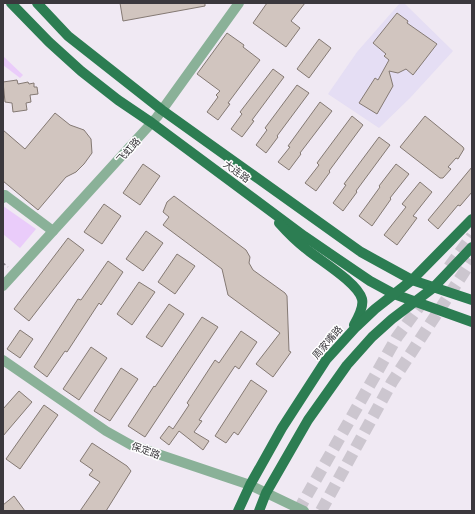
<svg xmlns="http://www.w3.org/2000/svg" width="475" height="514" font-family="'Source Sans 3','Noto Sans SC',sans-serif">
<rect width="100%" height="100%" fill="#f0e9f3"/>
<path fill="#e5def4" d="M 400,3 L 404,3 L 453,51 L 410,98 L 379,128 L 328,94 L 357,52 Z"/>
<g fill="#eaccfa">
<path d="M 3,56 L 23,75 L 20,78 L 3,65 Z"/>
<path d="M 3,206 L 36,229 L 20,248 L 3,234 Z"/>
</g>
<g fill="#d1c5bf" stroke="#847973">
<path d="M 120,3 L 205,3 L 205,6 L 123,21 Z"/>
<path d="M 267,3 L 305,3 L 291,21 L 300,28 L 286,47 L 253,23 Z"/>
<path d="M 397,13 L 408,21 L 407,23 L 437,44 L 413,75 L 406,69 L 398,73 L 389,71 L 393,86 L 377,114 L 359,103 L 375,78 L 378,80 L 389,60 L 384,56 L 386,54 L 373,43 Z"/>
<path d="M 227,33 L 244,45 L 243,47 L 260,60 L 228,103 L 230,104 L 218,120 L 207,112 L 218,97 L 216,95 L 220,91 L 197,74 Z"/>
<path d="M 319,39 L 331,48 L 309,78 L 297,69 Z"/>
<path d="M 273,69 L 284,77 L 252,120 L 254,121 L 242,137 L 231,129 L 242,114 L 240,112 Z"/>
<path d="M 17,80 L 18,84 L 28,82 L 29,84 L 34,83 L 34,87 L 37,87 L 38,94 L 30,95 L 31,102 L 26,103 L 27,110 L 13,112 L 12,103 L 5,102 L 3,82 Z"/>
<path d="M 297,85 L 309,93 L 277,136 L 278,137 L 266,153 L 256,145 L 267,130 L 265,128 Z"/>
<path d="M 320,102 L 332,111 L 300,153 L 301,154 L 289,170 L 278,162 L 290,147 L 288,146 Z"/>
<path d="M 55,113 L 70,125 L 84,130 L 91,139 L 92,153 L 84,164 L 76,172 L 66,177 L 38,210 L 3,181 L 3,130 L 25,149 Z"/>
<path d="M 352,116 L 363,125 L 329,171 L 330,172 L 316,191 L 305,183 L 319,165 L 317,163 Z"/>
<path d="M 425,116 L 463,147 L 464,149 L 458,159 L 456,158 L 448,167 L 451,169 L 443,178 L 440,178 L 400,147 Z"/>
<path d="M 379,137 L 390,145 L 356,191 L 357,192 L 343,211 L 333,203 L 346,185 L 344,184 Z"/>
<path d="M 143,164 L 160,176 L 140,205 L 123,193 Z"/>
<path d="M 396,164 L 409,174 L 390,198 L 391,199 L 372,226 L 359,216 L 380,187 L 379,186 Z"/>
<path d="M 472,167 L 472,192 L 460,206 L 458,205 L 438,229 L 428,220 Z"/>
<path d="M 420,182 L 432,192 L 413,216 L 417,218 L 397,245 L 384,235 L 406,207 L 402,204 Z"/>
<path d="M 174,196 L 246,250 L 250,257 L 249,263 L 253,270 L 285,293 L 287,296 L 289,351 L 291,352 L 273,377 L 256,364 L 280,333 L 228,295 L 222,269 L 163,225 L 169,217 L 163,212 L 167,202 Z"/>
<path d="M 104,204 L 121,216 L 102,244 L 84,232 Z"/>
<path d="M 146,231 L 163,243 L 143,271 L 126,259 Z"/>
<path d="M 68,238 L 84,250 L 29,321 L 14,309 Z"/>
<path d="M 177,254 L 195,266 L 175,294 L 158,282 Z"/>
<path d="M 108,261 L 123,272 L 101,305 L 99,303 L 67,352 L 65,351 L 47,377 L 34,367 L 78,299 L 81,300 Z"/>
<path d="M 139,282 L 155,292 L 132,325 L 117,314 Z"/>
<path d="M 169,304 L 184,314 L 162,347 L 146,337 Z"/>
<path d="M 202,317 L 218,327 L 145,437 L 128,426 L 154,386 L 155,387 Z"/>
<path d="M 20,330 L 33,339 L 20,358 L 7,349 Z"/>
<path d="M 241,331 L 257,342 L 239,369 L 235,366 L 199,420 L 202,421 L 194,432 L 209,441 L 203,450 L 179,431 L 169,445 L 160,438 L 169,426 L 173,429 L 189,405 L 187,403 L 215,360 L 219,363 Z"/>
<path d="M 91,347 L 107,358 L 79,400 L 63,389 Z"/>
<path d="M 121,368 L 138,379 L 110,421 L 94,411 Z"/>
<path d="M 251,380 L 267,391 L 238,435 L 234,432 L 226,443 L 215,436 Z"/>
<path d="M 19,391 L 32,402 L 3,436 L 3,409 Z"/>
<path d="M 44,405 L 58,415 L 20,469 L 6,459 Z"/>
<path d="M 92,443 L 127,466 L 131,471 L 106,511 L 80,511 L 100,482 L 89,475 L 93,470 L 80,461 Z"/>
<path d="M 14,496 L 25,511 L 3,511 L 3,505 Z"/>
</g>
<g fill="none" stroke-linecap="round" stroke-linejoin="round">
<g stroke="#ccc6cf" stroke-width="12" stroke-dasharray="12 6" stroke-linecap="butt">
<path d="M 449,267 L 472,236"/>
<path d="M 298,511 L 397,337 L 427,296"/>
<path d="M 321,511 L 392,382 L 472,260"/>
</g>
<path stroke="#948f97" stroke-width="1.5" stroke-dasharray="3 3" stroke-linecap="butt" d="M 3,263 L 8,267"/>
<g stroke="#8ab198" stroke-width="10">
<path d="M 3,198 L 5,195 L 53,231"/>
<path d="M 3,286 L 157,117 L 239,3"/>
<path d="M 3,360 L 106,431 L 131,445 L 250,485 L 304,511"/>
</g>
<g stroke="#2c7d52" stroke-width="10">
<path d="M 11,3 L 49,42 L 81,71 L 118,100 L 152,123 L 304,236 L 370,281 L 394,294 L 472,322"/>
<path d="M 37,3 L 68,36 L 162,110 L 361,252 L 412,280 L 472,300"/>
<path d="M 279,223 C 287,232 296,241 305,248 C 319,260 357,282 362,299 C 364,307 358,318 354,325"/>
<path d="M 238,511 L 250,485 L 282,428 L 326,360 L 356,327 L 375,309 L 412,280 L 472,219"/>
<path d="M 259,511 L 266,493 L 308,420 L 347,365 L 372,337 L 392,319 L 433,288 L 472,247"/>
</g>
</g>
<g text-anchor="middle" stroke-width="3" stroke-linejoin="round" paint-order="stroke">
<g font-size="10" fill="#3b383d" stroke="#fff">
<text transform="translate(128 150) rotate(-48)" y="4">飞虹路</text>
<text transform="translate(237 171) rotate(36)" y="4">大连路</text>
<text transform="translate(327 342) rotate(-49)" y="4">周家嘴路</text>
<text transform="translate(146 450) rotate(20)" y="4">保定路</text>
</g>
</g>
<rect width="475" height="514" fill="none" stroke="#3b383d" stroke-width="8"/>
</svg>
